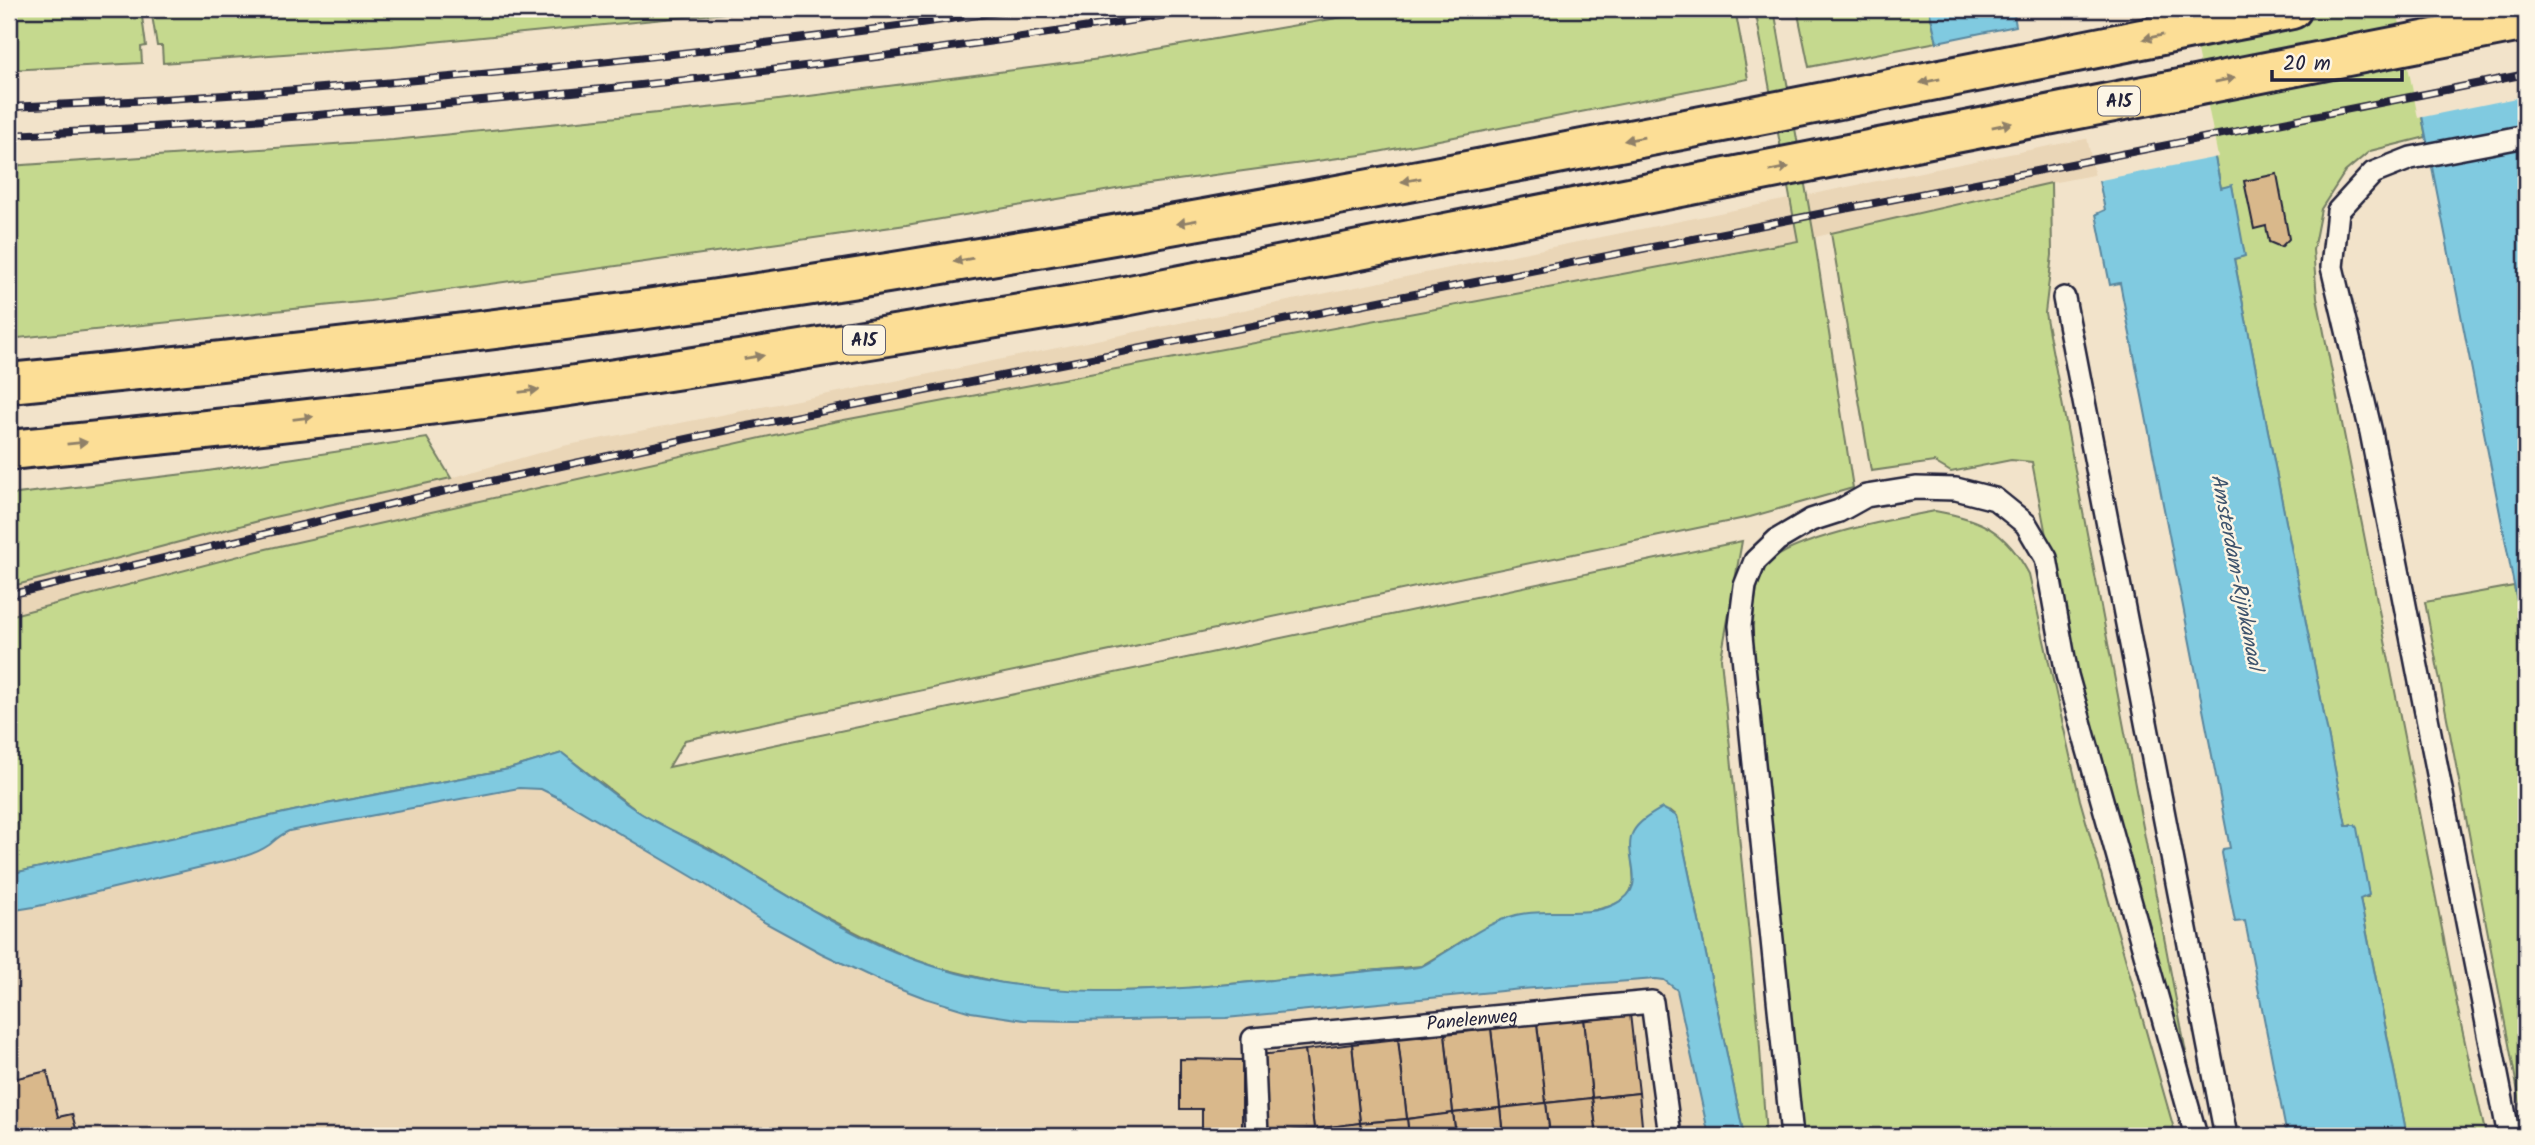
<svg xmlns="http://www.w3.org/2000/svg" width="2535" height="1145" font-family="Kalam,sans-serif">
<rect width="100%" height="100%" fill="#f2e3ca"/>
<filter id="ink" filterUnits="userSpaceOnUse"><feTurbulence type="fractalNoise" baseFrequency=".0143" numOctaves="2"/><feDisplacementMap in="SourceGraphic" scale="14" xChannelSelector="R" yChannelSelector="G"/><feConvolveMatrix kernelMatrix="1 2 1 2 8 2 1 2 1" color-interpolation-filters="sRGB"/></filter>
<g filter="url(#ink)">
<g fill="#ead6b7">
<path d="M 2526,53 L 2526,93 L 2051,183 L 1798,241 L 828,423 L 266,549 L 9,616 L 9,587 L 274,517 L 451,478 L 563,446 L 890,382 L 2039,148 Z"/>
<path d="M 515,777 L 1683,970 L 1723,1136 L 9,1136 L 9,887 Z"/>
</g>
<g fill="#c5d98e" stroke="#747e64" stroke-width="2">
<path d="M 9,9 L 141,9 L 146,46 L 141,47 L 142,63 L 9,70 Z"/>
<path d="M 151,9 L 766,9 L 392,46 L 163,63 L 162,46 L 157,46 Z"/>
<path d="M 1389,9 L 1735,9 L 1748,79 L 1368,154 L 1134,186 L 906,225 L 370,301 L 9,339 L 9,166 L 393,140 L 746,104 L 1100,59 Z"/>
<path d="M 1755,9 L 1774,9 L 1814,236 L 1853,488 L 1750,517 L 685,740 L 669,767 L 1742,541 L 1721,658 L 1759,1034 L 1766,1136 L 1744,1136 L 1677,816 L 1671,811 L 1634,831 L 1631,847 L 1634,882 L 1630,892 L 1624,900 L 1611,906 L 1588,912 L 1517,915 L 1471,936 L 1421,966 L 1166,990 L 1062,992 L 1001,983 L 936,967 L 905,956 L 863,936 L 812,910 L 709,848 L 672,831 L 641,814 L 562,753 L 509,769 L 316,806 L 9,874 L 9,616 L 266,549 L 828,423 L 1798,241 Z"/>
<path d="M 1797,9 L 1929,9 L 1937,42 L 1809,67 Z"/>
<path d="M 2185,9 L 2401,9 L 2426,137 L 2370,151 L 2345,172 L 2321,209 L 2313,250 L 2317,297 L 2460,1020 L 2486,1136 L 2407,1136 L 2360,898 L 2368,897 L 2351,824 L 2346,826 L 2234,259 L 2244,256 L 2232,186 L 2221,188 Z"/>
<path d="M 2051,183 L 2052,255 L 2045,313 L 2196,1105 L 2082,723 L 2032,462 L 2011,460 L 1951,472 L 1934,462 L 1871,471 L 1831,233 Z"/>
<path d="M 427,438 L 451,478 L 274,517 L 9,587 L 9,495 L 201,472 Z"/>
<path d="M 1935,511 C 1982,519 2006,531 2029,574 L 2080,800 L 2176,1136 L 1800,1136 L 1754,671 C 1753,642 1749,589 1767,565 C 1788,538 1900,518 1935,511 Z"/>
<path d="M 2514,586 L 2526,646 L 2526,1134 L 2425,602 Z"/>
</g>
<g fill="#80cae0" stroke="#5a879e" stroke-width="2">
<path d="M 1929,9 L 2013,9 L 2016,26 L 1937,42 Z"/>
<path d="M 2064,9 L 2185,9 L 2221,188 L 2232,185 L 2245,256 L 2234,259 L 2346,825 L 2355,825 L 2357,828 L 2369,895 L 2360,899 L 2407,1136 L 2287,1136 L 2245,921 L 2235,922 L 2222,853 L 2223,849 L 2230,848 L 2120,283 L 2110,285 L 2096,214 L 2105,210 Z"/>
<path d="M 2401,9 L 2526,9 L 2526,646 Z"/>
<path d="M 562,753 C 588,773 614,797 642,814 C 671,831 702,844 730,861 C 796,900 863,945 936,967 C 1051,1003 1155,991 1272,980 C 1307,977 1343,974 1378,970 C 1392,969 1409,970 1422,966 C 1431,962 1440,955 1449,950 C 1469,937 1492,921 1516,915 C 1548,907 1584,919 1615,904 C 1652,887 1621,857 1633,832 C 1639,821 1652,814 1662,808 L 1677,816 L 1744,1136 L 1709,1136 L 1677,990 L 1664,980 L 1656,979 L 1522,989 L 1226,1018 L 1075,1021 L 1024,1020 L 971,1012 L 925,998 L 878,980 L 821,953 L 762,921 L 703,883 L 559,798 L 541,789 L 519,788 L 289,831 C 280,835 276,839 269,845 C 259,852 247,856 235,859 L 34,907 L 9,911 L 9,874 L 316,806 L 509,769 Z"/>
</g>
<g fill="#f2e3ca">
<path d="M 2106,9 L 2189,9 L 2218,157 L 2096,181 L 2062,17 Z"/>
<path d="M 2397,9 L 2526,9 L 2526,96 L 2418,118 Z"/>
</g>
<g fill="#d9b88b" stroke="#22223b" stroke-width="2">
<path d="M 2277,174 L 2289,239 L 2281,247 L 2269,242 L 2266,226 L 2254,229 L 2244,181 Z"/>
<path d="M 1630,1014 L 1639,1093 L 1592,1098 L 1584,1019 Z"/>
<path d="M 1584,1019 L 1592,1098 L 1546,1103 L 1537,1024 Z"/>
<path d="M 1537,1024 L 1546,1103 L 1500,1108 L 1491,1029 Z"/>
<path d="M 1491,1029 L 1500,1108 L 1453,1113 L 1445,1034 Z"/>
<path d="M 1445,1034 L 1453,1113 L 1407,1119 L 1398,1039 Z"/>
<path d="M 1398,1039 L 1407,1119 L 1360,1123 L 1352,1044 Z"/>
<path d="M 1352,1044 L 1360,1123 L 1314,1129 L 1305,1050 Z"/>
<path d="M 1305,1050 L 1314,1129 L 1268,1133 L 1259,1055 Z"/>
<path d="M 1180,1059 L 1242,1060 L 1242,1129 L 1202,1129 L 1202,1109 L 1180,1109 Z"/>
<path d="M 47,1071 L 58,1117 L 72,1114 L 78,1136 L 9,1136 L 9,1080 Z"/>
<path d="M 1639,1093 L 1643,1136 L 1597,1136 L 1592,1098 Z"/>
<path d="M 1592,1098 L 1597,1136 L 1550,1136 L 1546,1103 Z"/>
<path d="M 1546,1103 L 1550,1136 L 1503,1136 L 1500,1108 Z"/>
<path d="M 1500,1108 L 1503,1136 L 1456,1136 L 1453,1113 Z"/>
<path d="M 1453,1113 L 1456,1136 L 1409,1136 L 1407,1119 Z"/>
<path d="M 1407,1119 L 1409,1136 L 1362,1136 L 1360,1123 Z"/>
<path d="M 1360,1123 L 1362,1136 L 1315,1136 L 1314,1129 Z"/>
<path d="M 1314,1129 L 1315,1136 L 1268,1136 L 1268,1133 Z"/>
</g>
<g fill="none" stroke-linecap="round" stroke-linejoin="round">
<g stroke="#22223b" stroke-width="26">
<g id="lane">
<path d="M 2064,298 L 2226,1136"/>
<path id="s1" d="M 1257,1136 L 1253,1039 L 1652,1002 L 1670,1136"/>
<path d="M 1792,1136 L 1740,626 L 1745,586 L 1755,561 L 1777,540 L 1811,520 L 1839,511 L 1866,496 L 1916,488 L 1956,489 L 1995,499 L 2026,524 L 2046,558 L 2067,675 L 2196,1136"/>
<path d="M 2509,1136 L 2371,432 L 2332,267 L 2338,211 L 2373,173 L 2411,158 L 2526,136"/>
</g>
</g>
<g stroke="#22223b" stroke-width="44">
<g id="highway">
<path d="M 9,383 C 294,355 580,322 863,277 C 1342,200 1817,104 2292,9"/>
<path d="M 9,450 C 186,432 364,415 541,390 C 734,362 927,330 1120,297 L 2526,21"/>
</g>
</g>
<use href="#lane" stroke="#fcf5e5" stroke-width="21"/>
<use href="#highway" stroke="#fcde96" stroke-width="38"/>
<g stroke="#22223b" stroke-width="8">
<g id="rail">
<path d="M 9,107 C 347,93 686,57 1021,9"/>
<path d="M 9,135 C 148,129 286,118 425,106 C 686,83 946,51 1205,9"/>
<path d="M 9,595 L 445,491 L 743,427 L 2526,74"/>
</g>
</g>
<use href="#rail" stroke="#fcf5e5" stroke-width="5" stroke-dasharray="16" stroke-linecap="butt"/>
</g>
<defs><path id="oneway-solid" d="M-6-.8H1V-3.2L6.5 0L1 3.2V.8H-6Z" transform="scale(1.75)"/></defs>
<g fill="#8f8068">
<use href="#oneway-solid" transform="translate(2153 37) rotate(169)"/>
<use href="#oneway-solid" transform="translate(2225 80) rotate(-11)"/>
<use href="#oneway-solid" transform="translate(1930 81) rotate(169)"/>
<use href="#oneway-solid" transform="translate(2002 125) rotate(-11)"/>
<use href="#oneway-solid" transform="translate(1634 139) rotate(170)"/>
<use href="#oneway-solid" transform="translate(1779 169) rotate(-11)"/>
<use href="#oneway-solid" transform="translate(1411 180) rotate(170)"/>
<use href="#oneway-solid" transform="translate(1187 222) rotate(170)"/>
<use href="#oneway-solid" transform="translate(963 260) rotate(170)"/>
<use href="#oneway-solid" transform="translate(754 357) rotate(-9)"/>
<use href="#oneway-solid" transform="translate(529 391) rotate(-7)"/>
<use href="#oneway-solid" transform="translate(303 418) rotate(-7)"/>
<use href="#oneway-solid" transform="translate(77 443) rotate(-6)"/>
</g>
</g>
<g text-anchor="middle" stroke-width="5" stroke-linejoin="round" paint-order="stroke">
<g fill="#fcf5e5" stroke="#63616e" stroke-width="2">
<rect x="2098" y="86.5" width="42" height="29" rx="5"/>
<rect x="843" y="325.5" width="42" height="29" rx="5"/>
</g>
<g font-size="18" font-weight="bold" fill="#22223b">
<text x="2119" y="107">A15</text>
<text x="864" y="346">A15</text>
</g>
<g font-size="19" fill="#22223b" stroke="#fcf5e5">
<text dy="7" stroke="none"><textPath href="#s1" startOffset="317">Panelenweg</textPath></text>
</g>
<g font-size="21" font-style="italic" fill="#3e546d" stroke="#fcf5e5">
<text transform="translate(2237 572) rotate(79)" y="7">Amsterdam-Rijnkanaal</text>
</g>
</g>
<rect width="2535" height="1145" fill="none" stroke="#fcf5e5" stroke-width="35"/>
<rect x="18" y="18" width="2500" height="1110" fill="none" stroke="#22223b" stroke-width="2.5" filter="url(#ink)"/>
<path d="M2272 70v10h130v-10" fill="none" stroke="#22223b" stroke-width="3.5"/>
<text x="2283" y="70" font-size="21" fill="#22223b" stroke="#fcf5e5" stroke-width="5" paint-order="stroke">20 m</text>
</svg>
